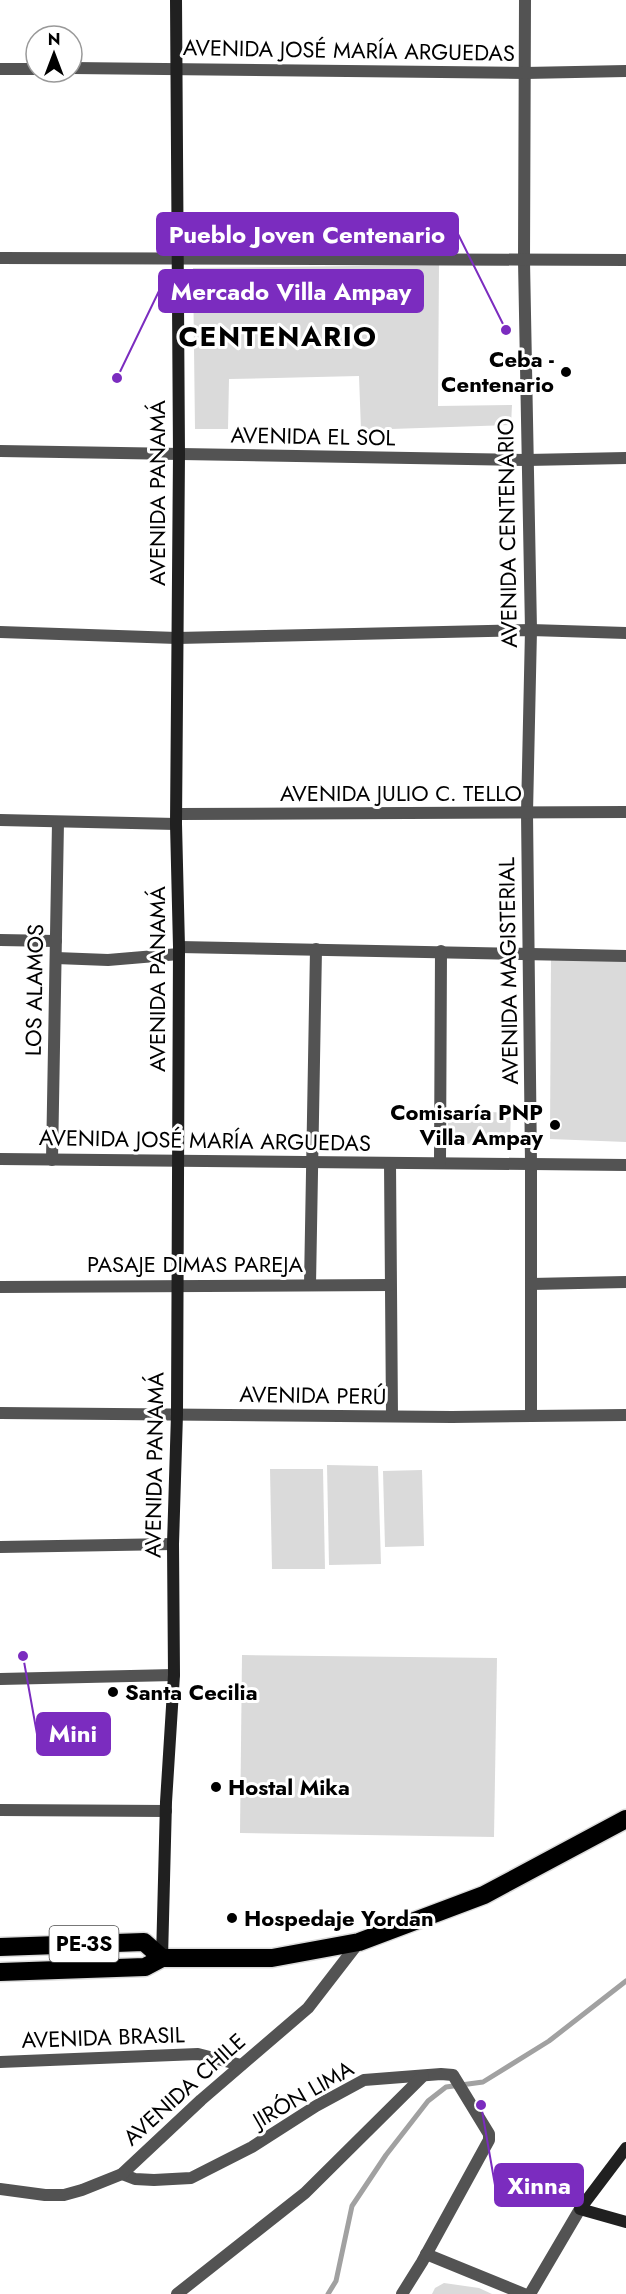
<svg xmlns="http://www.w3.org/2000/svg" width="626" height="2294" font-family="Jost,sans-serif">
<rect width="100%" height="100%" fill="#fff"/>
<g fill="#dadada">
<path d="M 439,265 L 438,406 L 512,405 L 511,425 L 361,430 L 359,376 L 229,379 L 228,429 L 195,429 L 193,268 Z"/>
<path d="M 551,955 L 626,959 L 626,1142 L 550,1139 Z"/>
<path d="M 511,1112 L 510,1139 L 506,1143 L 453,1144 L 448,1139 L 448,1113 Z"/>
<path d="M 327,1465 L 378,1466 L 381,1564 L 329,1565 Z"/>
<path d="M 270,1469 L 323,1469 L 325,1569 L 272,1569 Z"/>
<path d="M 422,1470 L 424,1546 L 385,1547 L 383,1471 Z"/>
<path d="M 242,1655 L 497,1658 L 494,1837 L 240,1833 Z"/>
<path d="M 444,2283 L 479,2288 L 492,2294 L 432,2294 L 435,2288 Z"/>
</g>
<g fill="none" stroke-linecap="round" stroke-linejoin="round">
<path stroke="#a1a1a1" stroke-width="5" d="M 328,2294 L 336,2281 L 352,2206 L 386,2155 L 428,2101 L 446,2087 L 483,2082 L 549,2041 L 626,1981"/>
<g stroke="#dbdbdb" stroke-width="21">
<g id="highway">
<path d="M 0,1947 L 144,1942 L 162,1958"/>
<path d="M 0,1972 L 145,1967 L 162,1958 L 272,1958 L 359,1942 L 484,1895 L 626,1819"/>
</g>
</g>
<g stroke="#535353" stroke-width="12">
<path d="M 525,0 L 524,261 L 531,630 L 527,813 L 531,1164 L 531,1416"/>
<path d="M 72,68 L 525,73 L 626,71"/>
<path d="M 0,69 L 36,69"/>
<path d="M 0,258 L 626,260"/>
<path d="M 0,451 L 527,460 L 626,458"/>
<path d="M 0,632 L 177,638 L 531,630 L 626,633"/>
<path d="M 177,814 L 626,812"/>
<path d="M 0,820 L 176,824"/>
<path d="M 0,940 L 56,941"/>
<path d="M 179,947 L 626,956"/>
<path d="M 56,958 L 108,960 L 179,954"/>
<path d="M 0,1159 L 626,1165"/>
<path d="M 52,1160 L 58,822"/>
<path d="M 390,1163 L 392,1416"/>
<path d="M 440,1163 L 441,951"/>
<path d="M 531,1284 L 626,1282"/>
<path d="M 310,1285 L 316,949"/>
<path d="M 0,1287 L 390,1285"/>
<path d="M 0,1413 L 452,1417 L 626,1415"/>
<path d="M 0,1547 L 173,1544"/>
<path d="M 0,1679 L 174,1675"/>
<path d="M 0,1810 L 166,1811"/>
<path d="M 0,2062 L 198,2054 L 241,2065"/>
<path d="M 122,2174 L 135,2179 L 154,2180 L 191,2178 L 252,2147 L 316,2106 L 364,2080 L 441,2074 L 453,2075 L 489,2134 L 489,2140 L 422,2262 L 402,2294"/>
<path d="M 0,2189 L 45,2195 L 64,2195 L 82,2190 L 122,2174 L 201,2100 L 308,2008 L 359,1942"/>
<path d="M 426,2254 L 524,2294"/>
<path d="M 177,2294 L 305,2193 L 423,2076"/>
<path d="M 530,2294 L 580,2209"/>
</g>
<g stroke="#202020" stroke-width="12">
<path d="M 162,1958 L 166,1802 L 174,1675 L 173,1544 L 177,1414 L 179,947 L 176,824 L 179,454 L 176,0"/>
<path d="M 626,2148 L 580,2209 L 626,2222"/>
</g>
<use href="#highway" stroke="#000" stroke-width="18"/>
</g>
<g fill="#000" stroke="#fff" stroke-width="2">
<circle cx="566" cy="372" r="6"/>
<circle cx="555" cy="1125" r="6"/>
<circle cx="113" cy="1692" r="6"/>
<circle cx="216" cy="1787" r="6"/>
<circle cx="232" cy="1918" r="6"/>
</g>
<g text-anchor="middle" stroke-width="6" stroke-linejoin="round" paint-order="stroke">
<rect fill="#fff" stroke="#4c4c4c" stroke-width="1.5" x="49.5" y="1926" width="69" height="36" rx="4.5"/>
<g font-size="21" font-weight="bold" fill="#000">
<text x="84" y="1951">PE-3S</text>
</g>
<g font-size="22" fill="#000" stroke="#fff">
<text transform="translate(349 50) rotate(1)" y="8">AVENIDA JOSÉ MARÍA ARGUEDAS</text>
<text transform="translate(313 436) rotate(1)" y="8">AVENIDA EL SOL</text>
<text transform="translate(157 493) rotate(-90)" y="8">AVENIDA PANAMÁ</text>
<text transform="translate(507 533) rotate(-91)" y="8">AVENIDA CENTENARIO</text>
<text x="401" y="801">AVENIDA JULIO C. TELLO</text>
<text transform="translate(508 971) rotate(-91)" y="8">AVENIDA MAGISTERIAL</text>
<text transform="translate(157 979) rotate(-90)" y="8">AVENIDA PANAMÁ</text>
<text transform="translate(34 990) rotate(-89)" y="8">LOS ALAMOS</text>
<text transform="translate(205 1140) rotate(1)" y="8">AVENIDA JOSÉ MARÍA ARGUEDAS</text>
<text x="195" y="1272">PASAJE DIMAS PAREJA</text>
<text transform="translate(313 1395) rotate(1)" y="8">AVENIDA PERÚ</text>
<text transform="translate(154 1465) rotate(-89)" y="8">AVENIDA PANAMÁ</text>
<text transform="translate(103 2037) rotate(-2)" y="8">AVENIDA BRASIL</text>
<text transform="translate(184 2089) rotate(-42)" y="8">AVENIDA CHILE</text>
<text transform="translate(303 2094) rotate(-30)" y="8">JIRÓN LIMA</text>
</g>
<g font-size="22" font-weight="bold" fill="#000" stroke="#fff" text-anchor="start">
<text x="554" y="367" text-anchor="end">Ceba -<tspan x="554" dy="25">Centenario</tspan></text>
<text x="543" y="1120" text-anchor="end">Comisaría PNP<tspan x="543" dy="25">Villa Ampay</tspan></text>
<text x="125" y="1700">Santa Cecilia</text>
<text x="228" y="1795">Hostal Mika</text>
<text x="244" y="1926">Hospedaje Yordan</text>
</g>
<g font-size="28" font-weight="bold" letter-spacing="1.5" fill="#000" stroke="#fff">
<text x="278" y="346">CENTENARIO</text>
</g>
</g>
<path fill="none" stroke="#7b2cbf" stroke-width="2" d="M506 330L458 234M117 378L159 291M23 1656L37 1734M481 2105L495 2185"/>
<g fill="#7b2cbf" stroke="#fff" stroke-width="2">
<circle cx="506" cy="330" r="6"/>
<circle cx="117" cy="378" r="6"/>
<circle cx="23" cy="1656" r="6"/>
<circle cx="481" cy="2105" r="6"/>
</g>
<g fill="#7b2cbf" stroke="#7b2cbf" stroke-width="2">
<rect x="157" y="213" width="301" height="42" rx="6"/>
<rect x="159" y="270" width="264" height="42" rx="6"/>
<rect x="37" y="1713" width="73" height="42" rx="6"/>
<rect x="495" y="2164" width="88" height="42" rx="6"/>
</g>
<g font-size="24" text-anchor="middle" font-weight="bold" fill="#fff">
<text x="307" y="243">Pueblo Joven Centenario</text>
<text x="291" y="300">Mercado Villa Ampay</text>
<text x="73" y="1742">Mini</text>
<text x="539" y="2194">Xinna</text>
</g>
<g transform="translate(54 54)"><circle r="28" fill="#ffffff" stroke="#999999" stroke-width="1.5"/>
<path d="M0-4.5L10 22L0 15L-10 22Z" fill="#000000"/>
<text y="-9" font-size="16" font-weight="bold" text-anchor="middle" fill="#000000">N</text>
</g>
</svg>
